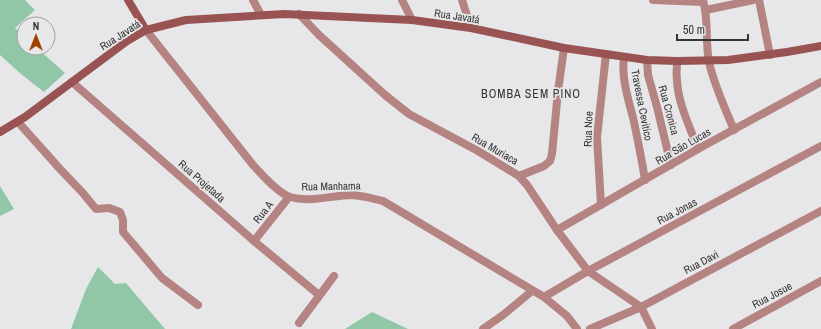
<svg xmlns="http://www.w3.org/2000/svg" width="821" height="329" font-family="'Archivo Narrow',sans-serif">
<rect width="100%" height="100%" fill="#e7e7e9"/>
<g fill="#91c7a6">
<path d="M 0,0 L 25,0 L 35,10 L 15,28 L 24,36 L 24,48 L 37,48 L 65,73 L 44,92 L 21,74 L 0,55 Z"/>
<path d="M 0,186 L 14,209 L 0,216 Z"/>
<path d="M 98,267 L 115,284 L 126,283 L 165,329 L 71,329 L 86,289 Z"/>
<path d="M 372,312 L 408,329 L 345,329 Z"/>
</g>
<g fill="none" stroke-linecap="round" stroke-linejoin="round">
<g stroke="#b58482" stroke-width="8">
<path d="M 253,0 L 261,15"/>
<path d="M 402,0 L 412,20"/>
<path d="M 462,0 L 471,28"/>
<path d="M 653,0 L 703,2"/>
<path d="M 703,0 C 709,20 705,41 709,62 C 714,85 725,108 734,130"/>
<path d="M 759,0 L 770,55"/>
<path d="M 706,10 L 753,0"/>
<path d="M 299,14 L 319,35 L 385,95 L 409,114 L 478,151 L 519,176 L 527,185 L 557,230 L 588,271 L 641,307 L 652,329"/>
<path d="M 146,30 L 253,165 C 262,175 278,193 290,197 C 310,203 332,195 353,195 C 363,196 373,198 383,201 L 544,297 L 567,316 L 577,329"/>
<path d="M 624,57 C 621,79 629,101 634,122 C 638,141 642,161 645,180"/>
<path d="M 647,60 L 648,75 L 657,107 L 671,165"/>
<path d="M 677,61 C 677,68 676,74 677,80 C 678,104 690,127 698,149"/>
<path d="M 72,82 L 254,241 L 319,295"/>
<path d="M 18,122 L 60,169 L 82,192 L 96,209 L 109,208 L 120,212 L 123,220 L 123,232 L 162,278 L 198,305"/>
<path d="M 519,176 L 544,166 L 550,161 L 552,154 L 558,91 L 564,48"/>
<path d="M 601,205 L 597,137 L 606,54"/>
<path d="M 557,230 L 698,149 L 821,82"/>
<path d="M 254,241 L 289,197"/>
<path d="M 544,297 L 588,271 L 821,146"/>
<path d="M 299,323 L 334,276"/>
<path d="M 483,329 L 503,315 L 532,291"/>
<path d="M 590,329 L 641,307 L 821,211"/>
<path d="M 733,329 L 821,281"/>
</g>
<g stroke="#985352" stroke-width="8">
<path d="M 128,0 L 146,30"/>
<path d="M 0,132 L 25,117 L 127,41 L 146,30 L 186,20 L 284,14 L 412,20 L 471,28 L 564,48 L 647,60 L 677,61 L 728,60 L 787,52 L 821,46"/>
</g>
</g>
<g text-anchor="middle" stroke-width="3.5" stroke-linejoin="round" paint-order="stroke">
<g font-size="11" fill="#353535" stroke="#e7e7e9">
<text transform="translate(457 16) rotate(9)" y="4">Rua Javatá</text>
<text transform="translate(120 35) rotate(-33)" y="4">Rua Javatá</text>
<text transform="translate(642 105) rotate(79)" y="4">Travessa Cevitico</text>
<text transform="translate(669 110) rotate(75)" y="4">Rua Cronica</text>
<text transform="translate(588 129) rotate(-88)" y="4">Rua Noe</text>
<text transform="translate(683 146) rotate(-30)" y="4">Rua São Lucas</text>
<text transform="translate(495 149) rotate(30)" y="4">Rua Muriaca</text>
<text transform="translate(202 181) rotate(41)" y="4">Rua Projetada</text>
<text transform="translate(331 186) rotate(-1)" y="4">Rua Manhama</text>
<text transform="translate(677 211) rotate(-28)" y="4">Rua Jonas</text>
<text transform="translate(263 212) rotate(-52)" y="4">Rua A</text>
<text transform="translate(701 262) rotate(-28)" y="4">Rua Davi</text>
<text transform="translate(772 295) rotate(-28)" y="4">Rua Josue</text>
</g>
<g font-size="12" letter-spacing="1" fill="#353535" stroke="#e7e7e9">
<text x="531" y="98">BOMBA SEM PINO</text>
</g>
</g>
<g transform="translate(36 36)"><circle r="19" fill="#e7e7e9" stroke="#a0a0a1"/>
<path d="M0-3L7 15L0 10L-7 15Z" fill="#a34100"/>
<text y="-6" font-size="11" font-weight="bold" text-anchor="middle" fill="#353535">N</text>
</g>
<path d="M677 34v6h71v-6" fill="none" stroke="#353535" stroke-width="2"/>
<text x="683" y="34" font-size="12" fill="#353535" stroke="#e7e7e9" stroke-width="3" paint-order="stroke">50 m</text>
</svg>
